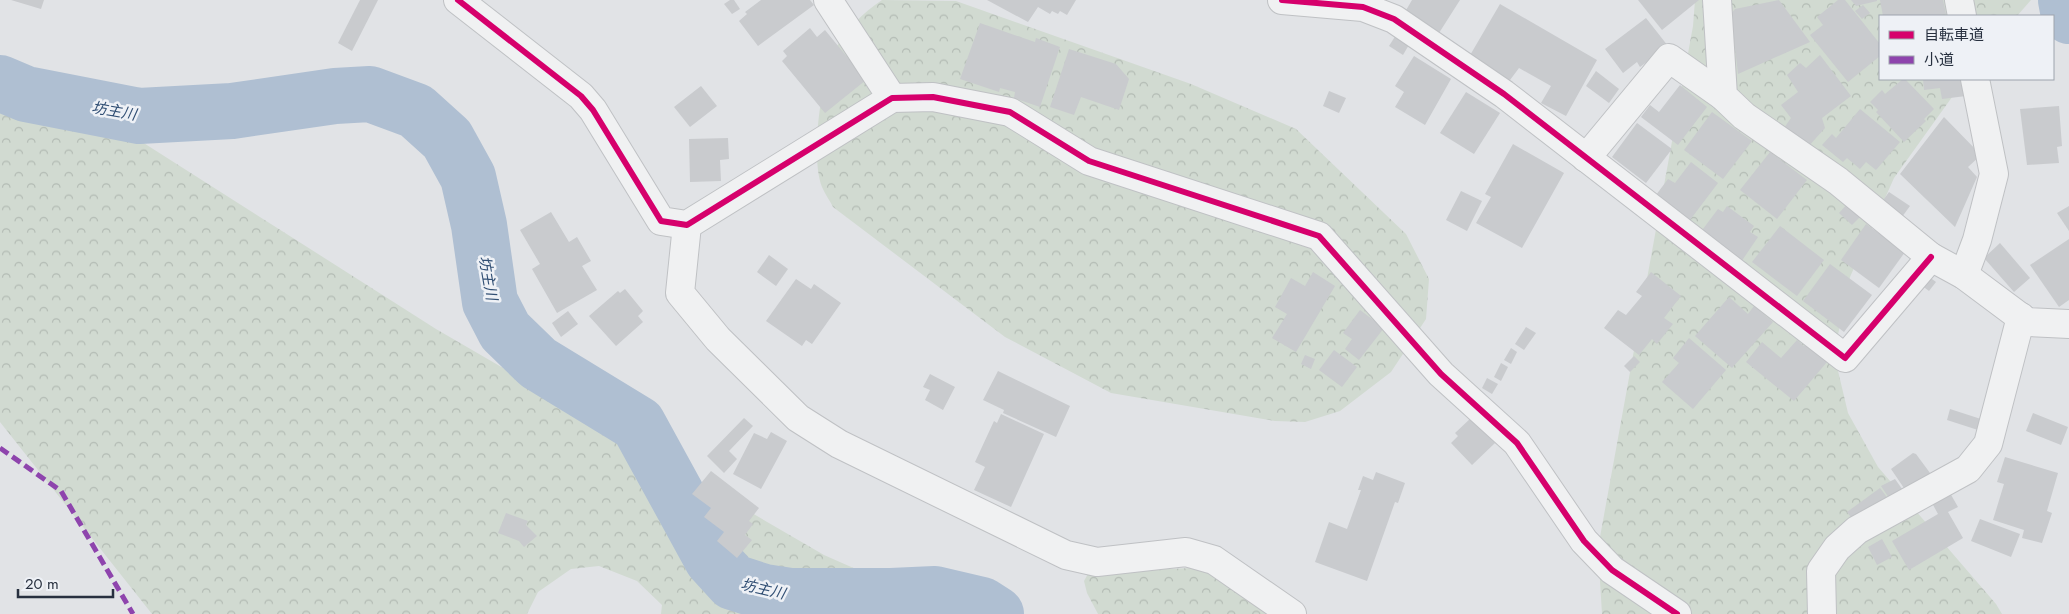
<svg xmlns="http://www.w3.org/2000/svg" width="2069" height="614" font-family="Jost,'Noto Sans JP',sans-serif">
<defs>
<pattern id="forest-crowns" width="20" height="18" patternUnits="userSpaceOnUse" patternTransform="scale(1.25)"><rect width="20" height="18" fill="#d1dad1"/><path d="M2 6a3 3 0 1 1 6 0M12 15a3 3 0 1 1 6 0" fill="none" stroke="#b3bbb4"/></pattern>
</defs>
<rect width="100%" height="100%" fill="#e1e3e6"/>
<g fill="url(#forest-crowns)">
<path d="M 882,0 L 956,1 L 1191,84 L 1296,129 L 1406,234 L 1429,279 L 1426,319 L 1391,372 L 1340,411 L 1305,422 L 1275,421 L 1111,393 L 1005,337 L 833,207 C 830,201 825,194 822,187 C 810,157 821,79 835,50 C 846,29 863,13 882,0 Z"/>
<path d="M 1695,0 L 2031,0 L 2017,16 L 1880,16 L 1880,79 L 1965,79 L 1894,178 L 1850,277 L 1834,354 L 1848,413 L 1878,467 L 1996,604 L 2002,614 L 1602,614 L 1598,548 L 1693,26 Z"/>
<path d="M 0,78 L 26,86 L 139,140 L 436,329 L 824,555 L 858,570 L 928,573 L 963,583 L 1014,614 L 661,614 L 662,605 L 637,581 L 599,566 L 571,569 L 538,592 L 527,614 L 152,614 L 0,422 Z"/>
<path d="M 1192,568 L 1208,573 L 1269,614 L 1098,614 L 1087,593 L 1084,581 L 1089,572 Z"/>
</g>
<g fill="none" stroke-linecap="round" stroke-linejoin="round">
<g stroke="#afbfd2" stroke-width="56">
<path d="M 2066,0 L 2069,16"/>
<path d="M 0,83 L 26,94 L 139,116 L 232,111 L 335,96 L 370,94 L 416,111 L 447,139 L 468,177 L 479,225 L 490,302 L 505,331 L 538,363 L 638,424 L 712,559 L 733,582 L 764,592 L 790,596 L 891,596 L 935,594 L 982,605 L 996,614"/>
</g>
</g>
<g fill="#c9cbce">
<path d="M 11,0 L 44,0 L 41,9 Z"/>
<path d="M 360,0 L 378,0 L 352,51 L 338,43 Z"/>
<path d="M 730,0 L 734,0 L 740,9 L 732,14 L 724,4 Z"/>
<path d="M 761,0 L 810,0 L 814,5 L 758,46 L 739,21 L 747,14 L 745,12 Z"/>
<path d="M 987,0 L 1076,0 L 1067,15 L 1060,11 L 1058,14 L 1052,11 L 1050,14 L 1038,7 L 1028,22 Z"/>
<path d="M 1412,0 L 1460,0 L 1439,33 L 1405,12 Z"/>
<path d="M 1638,0 L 1699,0 L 1662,30 Z"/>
<path d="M 1779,0 L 1810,42 L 1738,74 L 1731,14 L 1735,9 Z"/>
<path d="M 1838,0 L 1845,0 L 1880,44 L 1880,56 L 1848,82 L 1810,35 L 1823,25 L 1817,17 Z"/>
<path d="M 1851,0 L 1877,0 L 1877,1 L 1856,6 Z"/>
<path d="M 1880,0 L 1943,0 L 1946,14 L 1936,16 L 1883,16 Z"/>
<path d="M 1500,4 L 1597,60 L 1566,116 L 1541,103 L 1551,86 L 1519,68 L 1510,80 L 1469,57 Z"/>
<path d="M 1863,5 L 1870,13 L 1862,19 L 1855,11 Z"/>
<path d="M 1646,18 L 1668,46 L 1640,67 L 1637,62 L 1623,73 L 1605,49 Z"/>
<path d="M 980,23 L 1035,42 L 1036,38 L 1060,47 L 1040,107 L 1014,98 L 1015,92 L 1000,88 L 999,92 L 960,79 Z"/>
<path d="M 810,28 L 817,37 L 825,30 L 866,80 L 825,113 L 782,61 L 787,56 L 783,51 Z"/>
<path d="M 1396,35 L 1410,43 L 1403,55 L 1389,46 Z"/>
<path d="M 1069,49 L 1116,64 L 1129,79 L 1119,110 L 1081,97 L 1074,115 L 1050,107 Z"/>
<path d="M 1820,55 L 1851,96 L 1822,118 L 1825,128 L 1807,148 L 1782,131 L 1791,118 L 1781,105 L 1798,92 L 1787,75 L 1800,63 L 1806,68 Z"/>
<path d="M 1414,56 L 1451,79 L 1425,125 L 1395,107 L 1404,92 L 1395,86 Z"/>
<path d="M 1596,71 L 1619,89 L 1609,103 L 1586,86 Z"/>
<path d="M 1903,79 L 1905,79 L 1934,109 L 1924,119 L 1926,121 L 1904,142 L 1876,112 L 1878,110 L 1870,102 L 1882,90 L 1885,94 Z"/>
<path d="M 1923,79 L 1963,79 L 1966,96 L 1942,99 L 1940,88 L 1924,90 Z"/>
<path d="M 1680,85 L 1707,107 L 1678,145 L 1641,117 L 1650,105 L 1659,112 Z"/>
<path d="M 701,86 L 717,106 L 690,127 L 674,107 Z"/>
<path d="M 1329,91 L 1346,98 L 1339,113 L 1323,106 Z"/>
<path d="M 1466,92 L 1500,113 L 1474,154 L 1440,133 Z"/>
<path d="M 2059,106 L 2062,146 L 2057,147 L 2059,163 L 2027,165 L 2020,109 Z"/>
<path d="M 1860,109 L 1900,142 L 1876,170 L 1866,162 L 1860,169 L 1847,158 L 1843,162 L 1822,145 L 1832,134 L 1836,138 Z"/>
<path d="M 1712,112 L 1752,141 L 1723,179 L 1684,150 Z"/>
<path d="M 1944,117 L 1981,155 L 1968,167 L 1977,177 L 1955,227 L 1900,174 Z"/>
<path d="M 1637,123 L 1672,149 L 1646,183 L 1612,157 Z"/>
<path d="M 728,138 L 729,159 L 720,160 L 721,181 L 690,182 L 689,139 Z"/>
<path d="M 1513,144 L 1564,173 L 1522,248 L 1476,223 L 1491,197 L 1485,194 Z"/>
<path d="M 1770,152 L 1807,180 L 1777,219 L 1740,190 Z"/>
<path d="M 1691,162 L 1718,183 L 1690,220 L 1656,195 L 1668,179 L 1675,183 Z"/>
<path d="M 1461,191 L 1482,201 L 1467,231 L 1446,220 Z"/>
<path d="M 1889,192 L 1910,206 L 1899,221 L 1879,206 Z"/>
<path d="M 1849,202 L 1863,214 L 1852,225 L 1839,213 Z"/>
<path d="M 1727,206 L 1754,226 L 1750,232 L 1758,237 L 1741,262 L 1700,233 L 1718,209 L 1723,212 Z"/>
<path d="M 2069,206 L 2069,231 L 2057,213 Z"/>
<path d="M 551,212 L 569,242 L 577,237 L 591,261 L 582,266 L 597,290 L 557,313 L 532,269 L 540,264 L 520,230 Z"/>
<path d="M 1866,224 L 1905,252 L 1879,288 L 1841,260 Z"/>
<path d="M 1780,226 L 1824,260 L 1797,296 L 1752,262 Z"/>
<path d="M 2069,239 L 2069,300 L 2059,307 L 2030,265 Z"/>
<path d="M 2000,243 L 2030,278 L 2014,292 L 1984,258 Z"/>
<path d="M 769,255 L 788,269 L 776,286 L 757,272 Z"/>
<path d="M 1830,264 L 1872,295 L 1844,332 L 1803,301 Z"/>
<path d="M 1313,272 L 1335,286 L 1296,352 L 1272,338 L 1287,314 L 1275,307 L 1291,278 L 1305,286 Z"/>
<path d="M 1651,272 L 1681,296 L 1664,318 L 1673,324 L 1657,344 L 1652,339 L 1639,355 L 1604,328 L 1618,310 L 1626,315 L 1642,296 L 1636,292 Z"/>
<path d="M 1928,276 L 1936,282 L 1929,291 L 1921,285 Z"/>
<path d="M 796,279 L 811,289 L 814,284 L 841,303 L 812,344 L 806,340 L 802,346 L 766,321 Z"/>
<path d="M 625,289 L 643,311 L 638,316 L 643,322 L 616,346 L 589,316 L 618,291 L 620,293 Z"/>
<path d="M 1729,297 L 1748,314 L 1754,306 L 1773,322 L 1732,368 L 1695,336 Z"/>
<path d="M 1360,310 L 1384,328 L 1359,360 L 1345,349 L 1352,339 L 1343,333 Z"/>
<path d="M 568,311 L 578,324 L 561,337 L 552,323 Z"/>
<path d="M 1526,327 L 1536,333 L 1524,350 L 1515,344 Z"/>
<path d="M 1689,338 L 1726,370 L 1693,409 L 1662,382 L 1679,363 L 1673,358 Z"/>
<path d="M 1797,340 L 1804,346 L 1806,344 L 1827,362 L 1794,401 L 1746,362 L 1762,342 L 1781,358 Z"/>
<path d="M 1511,348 L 1517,352 L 1511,364 L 1504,360 Z"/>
<path d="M 1334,350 L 1357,367 L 1342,387 L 1319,370 Z"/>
<path d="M 1305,355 L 1315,359 L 1311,369 L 1301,364 Z"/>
<path d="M 1634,356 L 1640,362 L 1630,372 L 1624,366 Z"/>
<path d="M 1501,363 L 1508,367 L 1501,381 L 1494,377 Z"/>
<path d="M 998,371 L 1070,406 L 1056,437 L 1003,413 L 1004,410 L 983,400 Z"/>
<path d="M 930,374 L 955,387 L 943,410 L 925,400 L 930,390 L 923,387 Z"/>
<path d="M 1487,378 L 1498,384 L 1492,394 L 1482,388 Z"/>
<path d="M 1950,409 L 1984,420 L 1981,431 L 1947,420 Z"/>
<path d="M 2033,413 L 2068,427 L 2061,445 L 2026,431 Z"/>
<path d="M 1001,414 L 1044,434 L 1011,507 L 974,490 L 985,467 L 975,462 L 994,421 L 997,423 Z"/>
<path d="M 744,418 L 753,426 L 729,451 L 737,459 L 724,473 L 707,456 Z"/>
<path d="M 1471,418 L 1495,443 L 1472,465 L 1451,443 L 1458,436 L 1455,433 Z"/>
<path d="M 771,432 L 787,441 L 761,489 L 733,474 L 754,433 L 767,439 Z"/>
<path d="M 1913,453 L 1916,454 L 1930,473 L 1923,478 L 1925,481 L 1906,491 L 1891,469 Z"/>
<path d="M 2005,457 L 2058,473 L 2047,511 L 2052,513 L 2042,543 L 2022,538 L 2024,530 L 1993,520 L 2004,484 L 1997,482 Z"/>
<path d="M 711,471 L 759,508 L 749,521 L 753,524 L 745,535 L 752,540 L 737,558 L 717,541 L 724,532 L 704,517 L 711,508 L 692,494 Z"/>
<path d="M 1376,472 L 1405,483 L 1398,503 L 1395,502 L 1367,581 L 1315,562 L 1329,522 L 1347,529 L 1361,490 L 1358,490 L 1363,476 L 1373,480 Z"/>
<path d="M 1895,479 L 1905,493 L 1891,501 L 1881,486 Z"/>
<path d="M 1880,488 L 1889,500 L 1856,524 L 1847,512 Z"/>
<path d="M 1950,493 L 1958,507 L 1948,512 L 1963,538 L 1909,570 L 1892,541 L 1938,514 L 1932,503 Z"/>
<path d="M 506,513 L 528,521 L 526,525 L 537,536 L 524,547 L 519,541 L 498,533 Z"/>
<path d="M 1980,519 L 2020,534 L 2011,557 L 1971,541 Z"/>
<path d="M 1882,539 L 1892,557 L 1877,565 L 1868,547 Z"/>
</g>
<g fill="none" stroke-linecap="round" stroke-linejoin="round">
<g stroke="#bfc1c4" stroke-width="30">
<g id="minor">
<path d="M 458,0 L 581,96 L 593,110 L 661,221 L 687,225 L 892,98 L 933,97 L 1010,112 L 1089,161 L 1319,236 L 1441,374 L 1517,443 L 1584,541 L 1612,570 L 1677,614"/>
<path d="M 828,0 L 892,98"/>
<path d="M 1282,0 L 1363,7 L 1394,19 L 1504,94 L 1845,358 L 1931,257"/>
<path d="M 1717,0 L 1723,96 L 1744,116 L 1838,181 L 1931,257 L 1964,275 L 2027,322 L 2069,324"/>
<path d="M 1959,0 L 1962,16"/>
<path d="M 1586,158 L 1669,58 L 1723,96"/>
<path d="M 687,225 L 680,293 L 718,339 L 798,418 L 839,444 L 1066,555 L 1097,562 L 1186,552 L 1214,560 L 1292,614"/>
<path d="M 1964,275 L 1977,240 L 1994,174 L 1975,79"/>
<path d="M 1822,614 L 1821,571 L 1837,548 L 1857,530 L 1968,469 L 1988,444 L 2021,317"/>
</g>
</g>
<use href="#minor" stroke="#f0f1f2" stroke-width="28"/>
<path stroke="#8e44ad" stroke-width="5" stroke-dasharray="10 5" stroke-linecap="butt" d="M 0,448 L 61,491 L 133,614"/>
<g stroke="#eef1f6" stroke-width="9">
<g id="cycleway">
<path d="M 458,0 L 581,96 L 593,110 L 661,221 L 687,225 L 892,98 L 933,97 L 1010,112 L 1089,161 L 1319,236 L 1441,374 L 1517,443 L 1584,541 L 1612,570 L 1677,614"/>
<path d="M 1282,0 L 1363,7 L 1394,19 L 1504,94 L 1845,358 L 1931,257"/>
</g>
</g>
<use href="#cycleway" stroke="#d6006c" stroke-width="6"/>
</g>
<g text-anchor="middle" stroke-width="5" stroke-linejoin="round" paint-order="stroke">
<g font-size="15" font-style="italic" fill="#314f74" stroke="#eef1f6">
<text transform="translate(114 111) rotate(10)" y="5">坊主川</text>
<text transform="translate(488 278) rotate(80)" y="5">坊主川</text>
<text transform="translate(763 589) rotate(13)" y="5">坊主川</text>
</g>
</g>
<rect x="1879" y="15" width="175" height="65" fill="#eef1f6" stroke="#9ea4ad"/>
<rect x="1889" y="31" width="25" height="8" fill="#d6006c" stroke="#9ea4ad"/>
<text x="1924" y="40" font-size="15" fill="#27303f">自転車道</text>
<rect x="1889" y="56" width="25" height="8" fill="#8e44ad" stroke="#9ea4ad"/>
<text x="1924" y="65" font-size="15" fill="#27303f">小道</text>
<path d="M18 589v8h95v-8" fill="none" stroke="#27303f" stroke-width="2.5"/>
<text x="25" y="589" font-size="15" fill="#27303f" stroke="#eef1f6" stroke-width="4" paint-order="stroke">20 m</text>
</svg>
